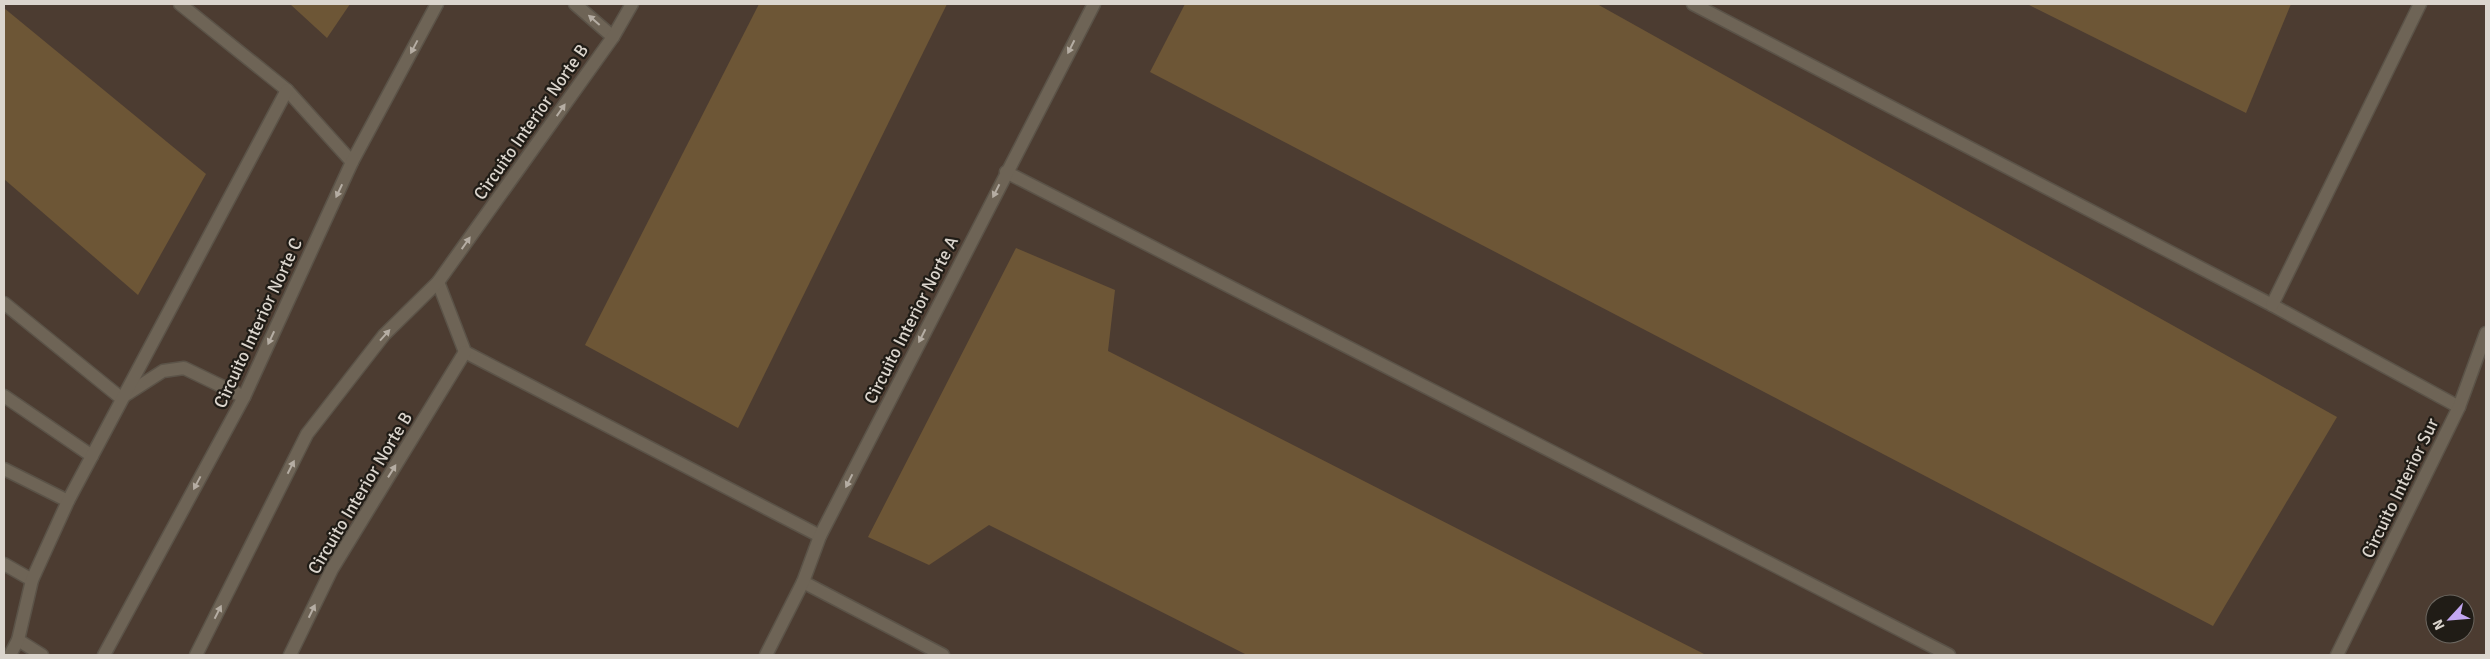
<svg xmlns="http://www.w3.org/2000/svg" width="2490" height="659" font-family="Signika,sans-serif">
<rect width="100%" height="100%" fill="#3d3427"/>
<path fill="#4c3c31" fill-rule="evenodd" d="M 4,4 L 2486,4 L 2486,655 L 4,655 ZM 2435,604 L 2465,604 L 2465,634 L 2435,634 Z"/>
<g fill="#6d5636">
<path d="M 290,4 L 350,4 L 327,38 Z"/>
<path d="M 759,4 L 947,4 L 738,428 L 585,345 Z"/>
<path d="M 1185,4 L 1597,4 L 2337,417 L 2213,626 L 1150,72 Z"/>
<path d="M 2027,4 L 2291,4 L 2246,113 Z"/>
<path d="M 4,8 L 206,174 L 138,295 L 4,179 Z"/>
<path d="M 1016,248 L 1115,290 L 1108,351 L 1706,655 L 1247,655 L 989,525 L 929,565 L 868,537 Z"/>
</g>
<g fill="none" stroke-linecap="round" stroke-linejoin="round">
<g stroke="#5b5348" stroke-width="15">
<g id="lane">
<path d="M 180,4 L 287,90 L 352,162"/>
<path d="M 575,4 L 613,37"/>
<path d="M 1693,4 L 2272,305 L 2459,407"/>
<path d="M 1006,172 L 1949,655"/>
<path d="M 438,282 L 465,352 L 820,536"/>
<path d="M 4,303 L 121,398 L 163,371 L 184,368 L 244,397"/>
<path d="M 2272,305 L 2420,4"/>
<path d="M 4,396 L 92,456"/>
<path d="M 4,469 L 68,501"/>
<path d="M 4,564 L 32,580"/>
<path d="M 803,582 L 943,655"/>
<path d="M 18,640 L 42,655"/>
<path d="M 10,655 L 18,640 L 32,580 L 68,501 L 287,90"/>
<path d="M 290,655 L 332,569 L 465,352"/>
<path d="M 766,655 L 803,582 L 820,536 L 1094,4"/>
<path d="M 2337,655 L 2459,407 L 2486,333"/>
</g>
</g>
<g stroke="#5b5348" stroke-width="15">
<g id="street">
<path d="M 104,655 L 244,397 L 352,162 L 437,4"/>
<path d="M 196,655 L 307,434 L 384,335 L 438,282 L 613,37 L 632,4"/>
</g>
</g>
<use href="#lane" stroke="#6e6456" stroke-width="12"/>
<use href="#street" stroke="#6e6456" stroke-width="12"/>
</g>
<defs><path id="oneway-solid" d="M-6-.8H1V-3.2L6.5 0L1 3.2V.8H-6Z" transform="scale(1.25)"/></defs>
<g fill="#b5ada3">
<use href="#oneway-solid" transform="translate(594 20) rotate(-139)"/>
<use href="#oneway-solid" transform="translate(414 47) rotate(118)"/>
<use href="#oneway-solid" transform="translate(1071 47) rotate(117)"/>
<use href="#oneway-solid" transform="translate(561 110) rotate(-55)"/>
<use href="#oneway-solid" transform="translate(339 191) rotate(115)"/>
<use href="#oneway-solid" transform="translate(996 191) rotate(117)"/>
<use href="#oneway-solid" transform="translate(466 243) rotate(-55)"/>
<use href="#oneway-solid" transform="translate(385 335) rotate(-48)"/>
<use href="#oneway-solid" transform="translate(922 336) rotate(117)"/>
<use href="#oneway-solid" transform="translate(271 338) rotate(115)"/>
<use href="#oneway-solid" transform="translate(291 467) rotate(-63)"/>
<use href="#oneway-solid" transform="translate(392 471) rotate(-58)"/>
<use href="#oneway-solid" transform="translate(849 481) rotate(117)"/>
<use href="#oneway-solid" transform="translate(197 483) rotate(118)"/>
<use href="#oneway-solid" transform="translate(312 611) rotate(-64)"/>
<use href="#oneway-solid" transform="translate(218 612) rotate(-63)"/>
</g>
<g text-anchor="middle" stroke-width="4.5" stroke-linejoin="round" paint-order="stroke">
<g font-size="18" fill="#dbd5cd" stroke="#201c16">
<text transform="translate(531 122) rotate(-55)" y="6">Circuito Interior Norte B</text>
<text transform="translate(911 320) rotate(-63)" y="6">Circuito Interior Norte A</text>
<text transform="translate(258 323) rotate(-65)" y="6">Circuito Interior Norte C</text>
<text transform="translate(2400 488) rotate(-64)" y="6">Circuito Interior Sur</text>
<text transform="translate(360 493) rotate(-59)" y="6">Circuito Interior Norte B</text>
</g>
</g>
<rect width="2490" height="659" fill="none" stroke="#dbd5cd" stroke-width="10"/>
<g transform="translate(2450 619) rotate(244)"><circle r="24" fill="#201c16" stroke="#6b665f"/>
<path d="M0-4L9 19L0 12L-9 19Z" fill="#c3a7f2"/>
<text y="-8" font-size="14" font-weight="bold" text-anchor="middle" fill="#dbd5cd">N</text>
</g>
</svg>
